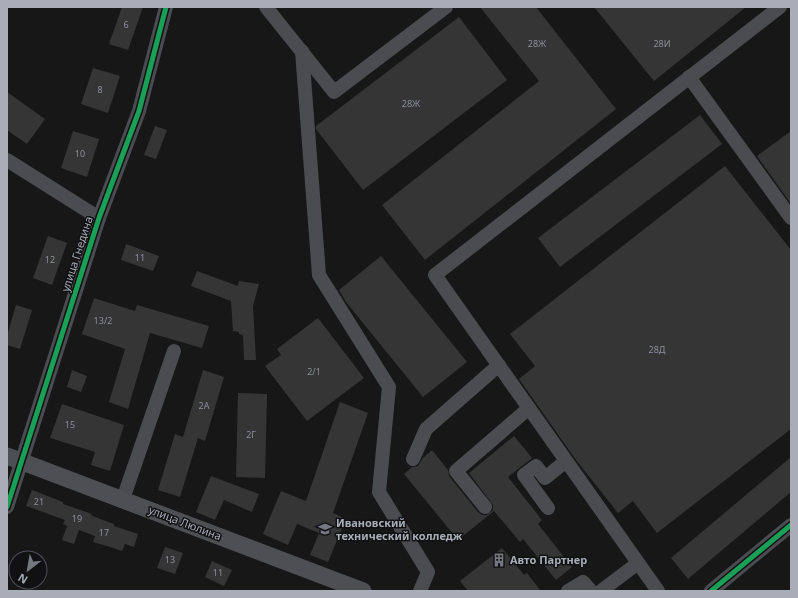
<svg xmlns="http://www.w3.org/2000/svg" width="798" height="598" font-family="'Noto Sans',sans-serif">
<rect width="100%" height="100%" fill="#171717"/>
<g fill="#353536">
<path d="M 122,7 L 143,7 L 128,50 L 109,44 Z"/>
<path d="M 480,7 L 536,7 L 616,109 L 425,260 L 382,205 L 539,81 Z"/>
<path d="M 594,7 L 746,7 L 654,81 Z"/>
<path d="M 459,17 L 507,80 L 363,190 L 316,129 L 316,126 Z"/>
<path d="M 93,68 L 120,76 L 108,113 L 81,104 Z"/>
<path d="M 7,92 L 45,119 L 27,144 L 7,130 Z"/>
<path d="M 700,115 L 722,144 L 560,267 L 538,238 Z"/>
<path d="M 155,126 L 167,130 L 156,159 L 144,155 Z"/>
<path d="M 73,131 L 99,139 L 87,177 L 61,168 Z"/>
<path d="M 791,131 L 791,204 L 757,156 Z"/>
<path d="M 725,166 L 791,250 L 791,429 L 657,533 L 633,501 L 618,513 L 576,460 L 519,379 L 535,366 L 510,334 Z"/>
<path d="M 48,236 L 67,243 L 52,285 L 33,278 Z"/>
<path d="M 126,244 L 159,256 L 153,271 L 121,260 Z"/>
<path d="M 381,256 L 467,362 L 423,397 L 346,302 L 339,290 Z"/>
<path d="M 197,271 L 238,286 L 239,281 L 259,284 L 253,306 L 256,360 L 244,360 L 243,335 L 239,334 L 239,332 L 233,331 L 231,301 L 191,286 Z"/>
<path d="M 94,298 L 135,311 L 137,305 L 209,326 L 202,348 L 150,333 L 128,409 L 109,402 L 125,349 L 82,334 Z"/>
<path d="M 16,305 L 32,310 L 20,349 L 7,345 L 7,336 Z"/>
<path d="M 318,318 L 364,378 L 307,421 L 265,366 L 281,355 L 277,349 Z"/>
<path d="M 72,370 L 87,376 L 81,392 L 67,387 Z"/>
<path d="M 203,370 L 224,377 L 205,441 L 198,438 L 180,497 L 158,490 L 175,434 L 183,437 Z"/>
<path d="M 238,393 L 267,394 L 265,478 L 236,477 Z"/>
<path d="M 340,402 L 368,413 L 333,513 L 346,519 L 328,562 L 310,555 L 319,533 L 297,524 L 288,545 L 263,534 L 281,491 L 306,501 Z"/>
<path d="M 62,404 L 124,425 L 110,471 L 91,465 L 95,452 L 50,438 Z"/>
<path d="M 514,436 L 532,458 L 508,477 L 542,520 L 538,524 L 572,567 L 556,580 L 523,539 L 520,542 L 494,511 L 458,540 L 404,474 L 412,467 L 418,466 L 423,458 L 432,450 L 448,470 L 449,476 L 478,512 L 482,515 L 487,515 L 493,510 L 493,505 L 469,473 Z"/>
<path d="M 791,457 L 791,492 L 688,579 L 671,558 Z"/>
<path d="M 211,476 L 259,494 L 252,512 L 224,500 L 215,520 L 196,512 Z"/>
<path d="M 32,490 L 63,502 L 63,504 L 92,514 L 91,515 L 100,519 L 114,524 L 114,526 L 138,534 L 134,547 L 125,544 L 122,551 L 107,546 L 93,542 L 95,536 L 79,530 L 74,544 L 62,540 L 67,526 L 63,524 L 65,520 L 26,506 Z"/>
<path d="M 165,547 L 183,553 L 175,574 L 157,568 Z"/>
<path d="M 502,548 L 524,575 L 527,573 L 541,591 L 468,591 L 460,581 Z"/>
<path d="M 212,561 L 232,570 L 224,586 L 205,577 Z"/>
</g>
<g fill="none" stroke-linecap="round" stroke-linejoin="round">
<g stroke="#4b4c50" stroke-width="14">
<path d="M 266,7 L 334,92 L 446,7"/>
<path d="M 302,51 L 319,275 L 389,387 L 379,492 L 428,572 L 420,591"/>
<path d="M 689,77 L 791,218"/>
<path d="M 7,160 L 99,218"/>
<path d="M 413,459 L 426,429 L 499,365"/>
<path d="M 123,499 L 174,351"/>
<path d="M 7,507 L 99,218 L 139,111 L 166,7"/>
<path d="M 485,507 L 456,471 L 529,408"/>
<path d="M 548,508 L 524,475 L 536,466 L 545,478 L 566,461"/>
<path d="M 568,591 L 583,582 L 591,591"/>
<path d="M 601,591 L 638,563"/>
<path d="M 658,591 L 435,275 L 780,7"/>
<path d="M 711,591 L 791,525"/>
</g>
<path stroke="#4d4f52" stroke-width="17" d="M 7,456 L 363,591"/>
<g stroke="#111113" stroke-width="8">
<g id="cycleway">
<path d="M 7,507 L 99,218 L 139,111 L 166,7"/>
<path d="M 711,591 L 791,525"/>
</g>
</g>
<use href="#cycleway" stroke="#1a9f57" stroke-width="5"/>
</g>
<defs>
<g id="university-bare" transform="scale(1.08)"><path d="M0-5L7-2L0 1L-7-2ZM-4 1L0 2.5L4 1V4Q0 6-4 4Z" fill="#757880" stroke="#111113" stroke-width="2.5" paint-order="stroke"/></g>
<g id="building-bare" transform="scale(1.08)"><path d="M-4-6H4V6H1V3H-1V6H-4ZM-2.5-4.3h1.7v1.8h-1.7ZM.8-4.3h1.7v1.8H.8ZM-2.5-1h1.7V.8h-1.7ZM.8-1h1.7V.8H.8Z" fill="#757880" stroke="#111113" stroke-width="2.5" paint-order="stroke"/></g>
</defs>
<g fill-rule="evenodd">
<use href="#university-bare" x="325" y="529"/>
<use href="#building-bare" x="499" y="560"/>
</g>
<g text-anchor="middle" stroke-width="3" stroke-linejoin="round" paint-order="stroke">
<g font-size="9" fill="#8b8f98">
<text x="126" y="28">6</text>
<text x="537" y="47">28Ж</text>
<text x="662" y="47">28И</text>
<text x="100" y="93">8</text>
<text x="411" y="107">28Ж</text>
<text x="80" y="157">10</text>
<text x="140" y="261">11</text>
<text x="50" y="263">12</text>
<text x="103" y="324">13/2</text>
<text x="657" y="353">28Д</text>
<text x="314" y="375">2/1</text>
<text x="204" y="409">2А</text>
<text x="70" y="428">15</text>
<text x="251" y="438">2Г</text>
<text x="39" y="505">21</text>
<text x="77" y="522">19</text>
<text x="104" y="536">17</text>
<text x="170" y="563">13</text>
<text x="218" y="576">11</text>
</g>
<g font-size="11" fill="#a8adb8" stroke="#111113">
<text transform="translate(77 254) rotate(-72)" y="4">улица Гнедина</text>
<text transform="translate(185 523) rotate(21)" y="4">улица Люлина</text>
</g>
<g font-size="11" font-weight="bold" fill="#a8adb8" stroke="#111113" text-anchor="start">
<text x="336" y="527">Ивановский<tspan x="336" dy="13">технический колледж</tspan></text>
<text x="510" y="564">Авто Партнер</text>
</g>
</g>
<rect width="798" height="598" fill="none" stroke="#a8adb8" stroke-width="16"/>
<g transform="translate(28 570) rotate(211)"><circle r="19" fill="#111113" stroke="#4d4f55"/>
<path d="M0-3L7 15L0 10L-7 15Z" fill="#757880"/>
<text y="-6" font-size="11" font-weight="bold" text-anchor="middle" fill="#a8adb8">N</text>
</g>
</svg>
